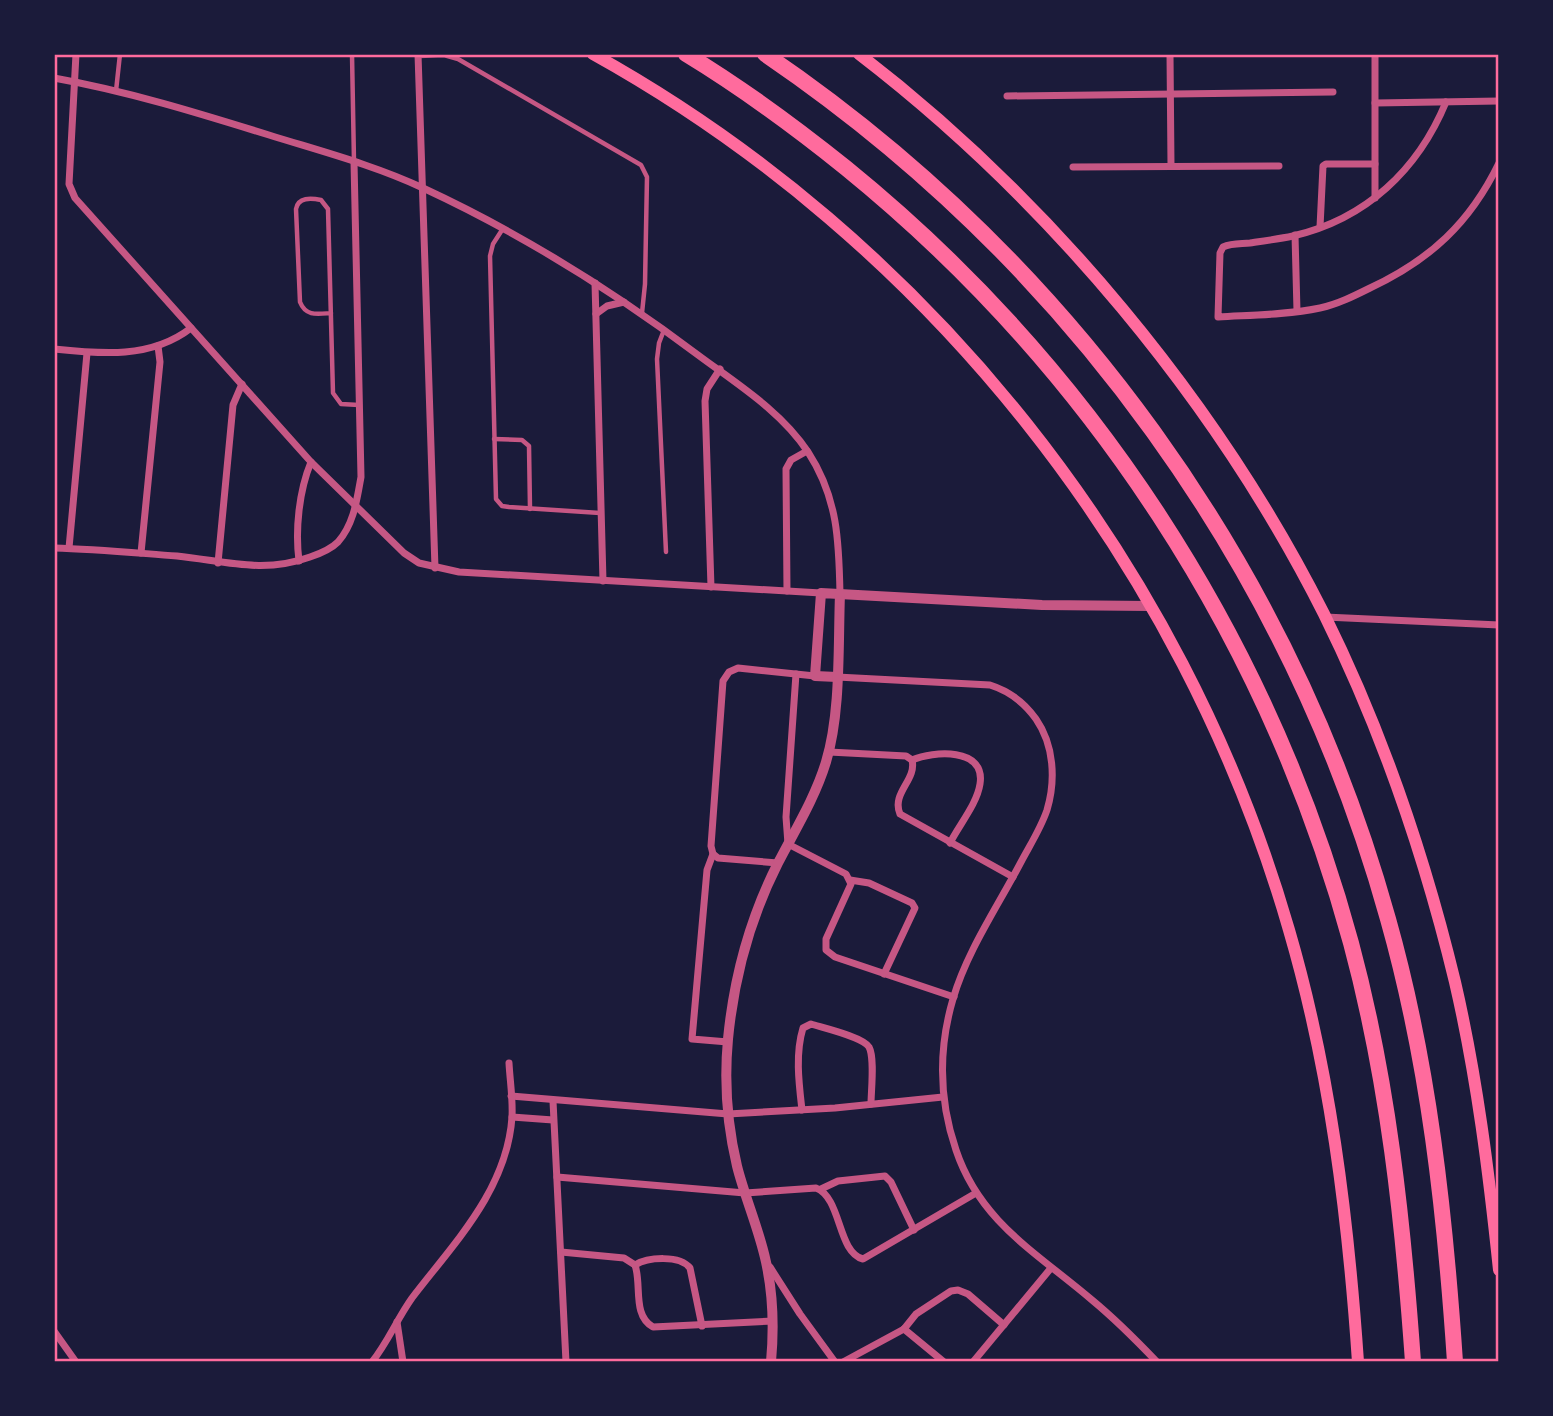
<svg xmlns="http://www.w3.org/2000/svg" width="1553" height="1416" font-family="'Noto Serif',serif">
<rect width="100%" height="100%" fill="#1b1b3a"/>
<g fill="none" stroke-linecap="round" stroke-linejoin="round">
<g stroke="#c65784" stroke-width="4.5">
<path d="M 352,54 L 354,162"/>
<path d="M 419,56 L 444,55 L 458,59 L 641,165 L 647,177 L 645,284 L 642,313"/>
<path d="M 116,91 L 120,54"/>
<path d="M 502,230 L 493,244 L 490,256 L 496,499 L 502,506 L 509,507 L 600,513"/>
<path d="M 331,313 C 318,314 306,317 300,302 L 296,209 C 298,197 311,198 321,200 L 328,209 L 333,393 L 341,404 L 359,405"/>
<path d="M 664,330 L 659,343 L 657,359 L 666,552"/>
<path d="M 494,439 L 522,440 L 529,446 L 530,509"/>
</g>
<g stroke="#c65784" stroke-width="7">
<path d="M 76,54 L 69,184 L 75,198 L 311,462 L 404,553 L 419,563 L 459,572 L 821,593"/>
<path d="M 418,54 L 435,568"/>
<path d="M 1170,54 L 1171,166"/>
<path d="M 1375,54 L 1375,198"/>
<path d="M 54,78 C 127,91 198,113 269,135 C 320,151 374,165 423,188 C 520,233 613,291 698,355 C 737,384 781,411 808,452 C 838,498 839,542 840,594"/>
<path d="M 1007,96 L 1333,92"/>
<path d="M 1446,102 C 1418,170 1366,219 1293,236 C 1279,239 1264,241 1250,243 C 1241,244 1232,243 1223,247 L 1220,253 L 1218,317 C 1251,315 1287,315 1320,308 C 1338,304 1354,296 1370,288 C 1430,260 1470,223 1499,163"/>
<path d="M 1375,103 L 1499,101"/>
<path d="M 1073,167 L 1279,166"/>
<path d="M 1320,227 L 1323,166 L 1326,164 L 1375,164"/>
<path d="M 1295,235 L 1297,311"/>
<path d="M 595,283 L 603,581"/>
<path d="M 596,314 L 607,306 L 624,302"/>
<path d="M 54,349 C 101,354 151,359 191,328"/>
<path d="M 54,548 C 95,549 136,553 177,556 C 225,561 263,574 310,557 C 319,554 331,549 338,542 C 354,524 357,499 361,477 L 354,162"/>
<path d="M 69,548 L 87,353"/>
<path d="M 141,553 L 160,362 L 158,346"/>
<path d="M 299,561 C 295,530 299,491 311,462"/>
<path d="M 218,563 L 233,405 L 242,384"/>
<path d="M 711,587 L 705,401 L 707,389 L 720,369"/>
<path d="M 787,591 L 786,469 L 791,460 L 807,451"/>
<path d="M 1325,617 L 1499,625"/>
<path d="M 796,674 L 786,817 L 788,844 L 846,874 L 851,884 L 826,939 L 826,950 L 835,957 L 954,997"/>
<path d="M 837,677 L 990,685 C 1009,691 1024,702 1036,719 C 1054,745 1056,780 1047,810 C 1041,828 1030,845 1021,862 C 998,906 967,951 953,999 C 938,1050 939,1100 956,1150 C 980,1222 1037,1253 1092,1300 C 1115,1319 1136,1340 1157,1362"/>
<path d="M 829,752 L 906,756 L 912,760"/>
<path d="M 912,760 C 917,780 891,793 900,814 L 1013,877"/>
<path d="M 912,760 C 933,751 986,747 980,784 C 977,804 959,825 950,843"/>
<path d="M 713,854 L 718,858 L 778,863"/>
<path d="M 850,880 L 869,883 L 912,903 L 915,908 L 884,974"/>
<path d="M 728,1042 L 692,1039 L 707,870 L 713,854 L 711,846 L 723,681 L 729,672 L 738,668 L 815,676"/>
<path d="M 511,1096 L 728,1114 L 835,1108 L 943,1097"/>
<path d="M 553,1101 L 566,1362"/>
<path d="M 802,1110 C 799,1084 795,1054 803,1028 L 811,1024 C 824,1028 863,1037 869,1047 C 875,1058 871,1091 871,1104"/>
<path d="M 512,1117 L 553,1120"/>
<path d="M 557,1177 L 745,1193 L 816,1188 C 842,1198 837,1252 863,1259 L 976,1193"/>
<path d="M 821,1189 L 838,1181 L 885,1176 L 891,1182 L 914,1230"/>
<path d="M 561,1252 L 624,1258 L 635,1265"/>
<path d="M 635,1265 C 642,1285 632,1315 653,1327 L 773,1321"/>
<path d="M 635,1265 C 648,1257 680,1255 690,1268 L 702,1326"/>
<path d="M 770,1267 L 800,1314 L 835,1362"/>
<path d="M 397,1322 L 403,1362"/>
<path d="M 904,1329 L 916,1314 L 951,1291 L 958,1290 L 968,1294 L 1004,1325"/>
<path d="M 904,1329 L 944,1362"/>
<path d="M 54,1331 L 76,1362"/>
<path d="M 372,1362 C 388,1342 397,1319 412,1298 C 454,1243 507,1190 512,1117 C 513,1099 510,1081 509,1063"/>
<path d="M 843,1362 L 904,1329"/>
<path d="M 973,1362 L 1051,1268"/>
</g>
<g stroke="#c65784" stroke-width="10">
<path d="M 837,677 L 815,676 L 821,593 L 1042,605 L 1150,606"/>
<path d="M 771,1362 C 774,1329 773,1294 766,1262 C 759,1229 745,1198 737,1166 C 727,1124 724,1082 728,1039 C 734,977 750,918 778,863 C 795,830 815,798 826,762 C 841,713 838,646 840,594"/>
</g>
<g stroke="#ff6b9d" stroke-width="12">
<path d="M 593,54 C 928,240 1183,562 1289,930 C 1330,1070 1348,1216 1358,1362"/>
<path d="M 859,54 C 1049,200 1216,400 1324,614 C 1381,729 1425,858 1455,982 C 1477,1077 1489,1174 1499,1270"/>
</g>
<g stroke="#ff6b9d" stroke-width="16">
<path d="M 686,54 C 742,88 795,127 846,168 C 1091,367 1268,638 1351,943 C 1388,1080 1403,1221 1413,1362"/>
<path d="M 765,54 C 1068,260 1290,567 1388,919 C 1429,1064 1445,1213 1455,1362"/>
</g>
</g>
<rect width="1553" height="1416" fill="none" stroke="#1b1b3a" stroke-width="112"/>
<rect x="56" y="56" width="1441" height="1304" fill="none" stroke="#ff6b9d" stroke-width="2.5"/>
</svg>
